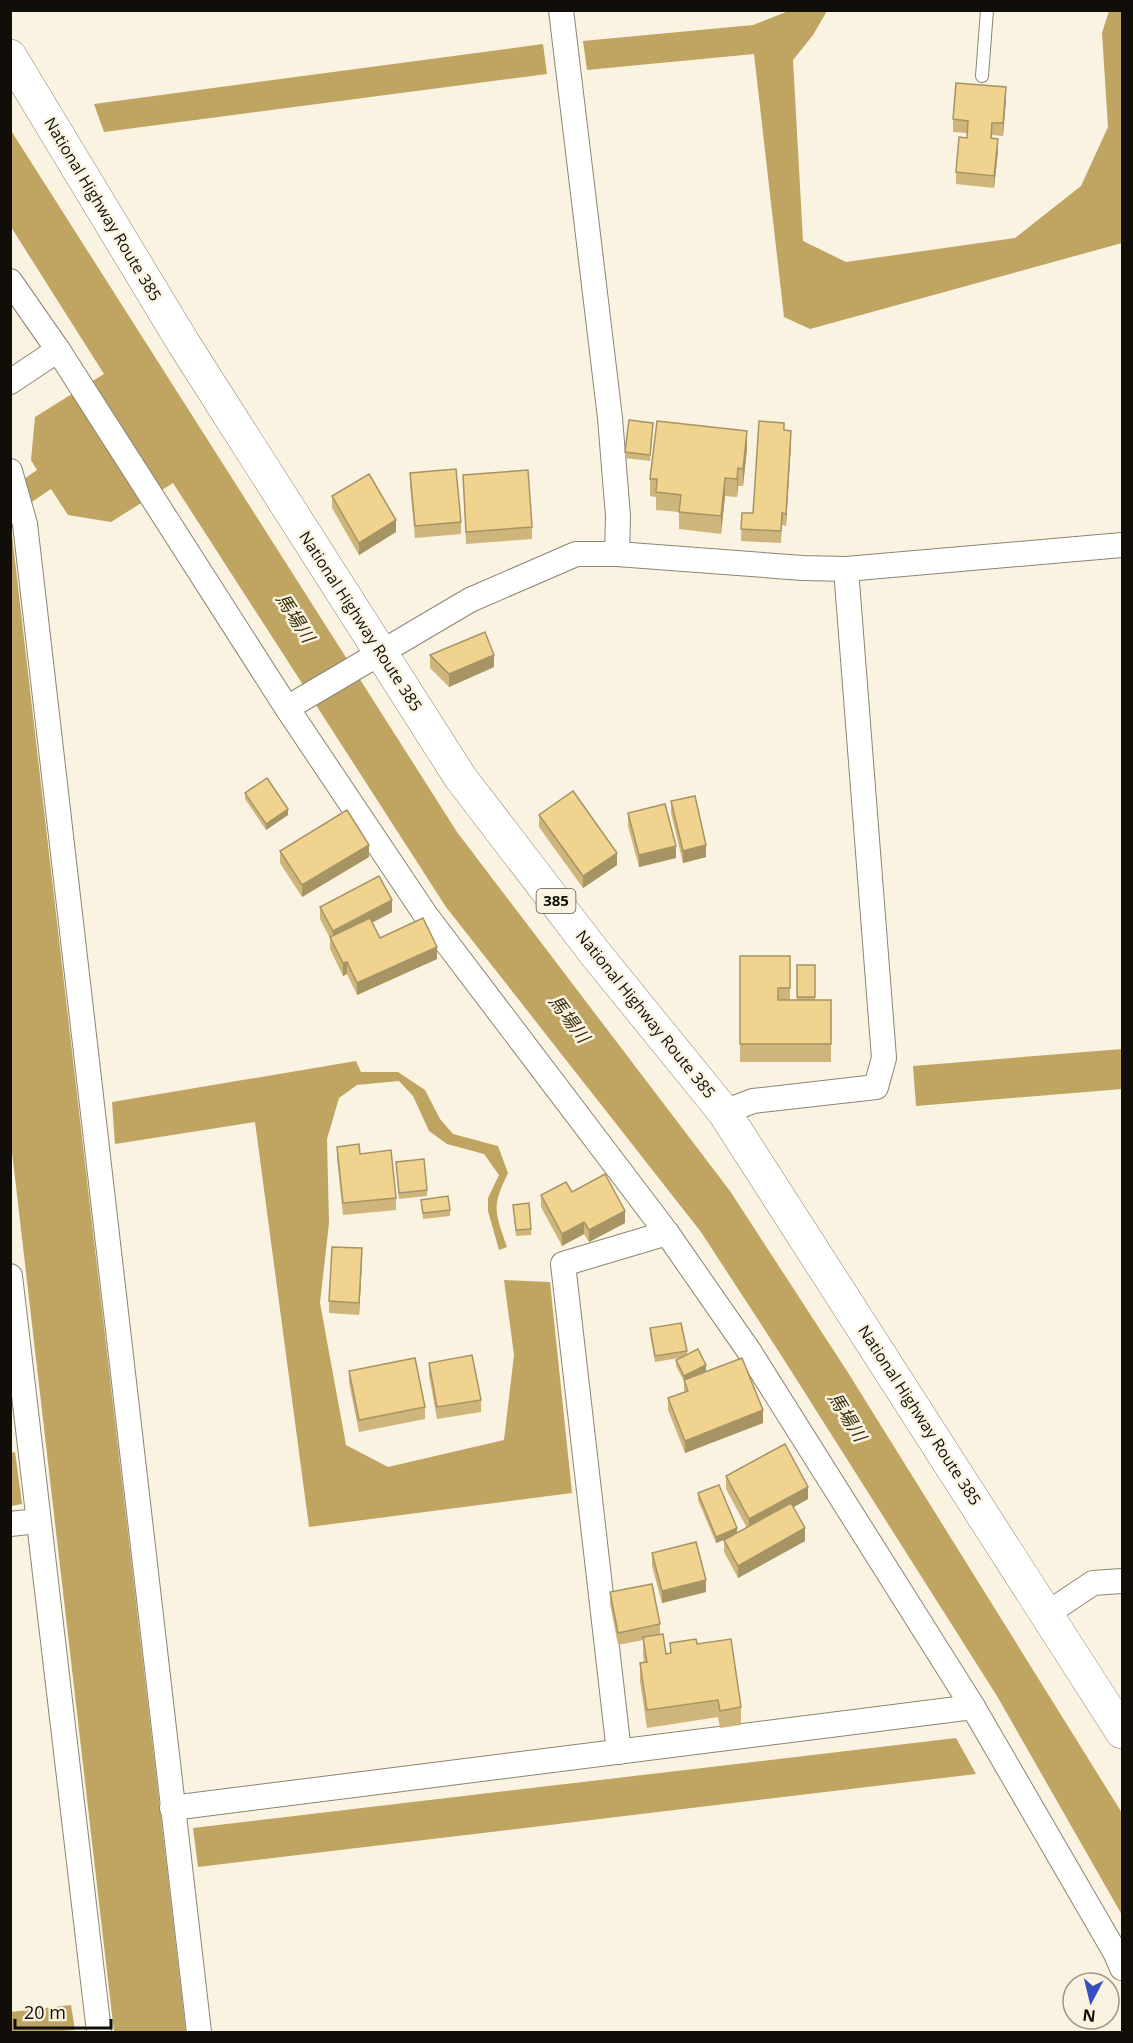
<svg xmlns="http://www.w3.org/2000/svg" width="1133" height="2043" font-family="'Open Sans','Noto Sans JP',sans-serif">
<rect width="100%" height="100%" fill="#faf3e1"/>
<g fill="#bfa462">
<path d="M 791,10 L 827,11 L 813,35 L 793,60 L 803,241 L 846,262 L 1015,238 L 1081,186 L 1108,127 L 1102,33 L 1109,11 L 1122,11 L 1122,243 L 810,329 L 784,317 L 754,54 L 587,70 L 583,41 L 753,25 Z"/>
<path d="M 543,44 L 547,74 L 104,132 L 94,104 Z"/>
<path d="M 10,129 L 457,832 L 730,1191 L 847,1371 L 1122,1813 L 1122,1915 L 997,1696 L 781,1355 L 701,1232 L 446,907 L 173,483 L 111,522 L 68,515 L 51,489 L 11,516 L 11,488 L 37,470 L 31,460 L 35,417 L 104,374 L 11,227 Z"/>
<path d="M 10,532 L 12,535 L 186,2032 L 114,2032 L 11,1143 Z"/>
<path d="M 1122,1049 L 1122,1089 L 916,1106 L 913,1066 Z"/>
<path d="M 356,1061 L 361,1072 L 398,1072 L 425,1090 L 440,1119 L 453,1134 L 498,1146 L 508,1173 C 491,1208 495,1211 507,1247 L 499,1250 L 488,1211 L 488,1198 L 499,1175 L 484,1154 L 447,1144 L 429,1131 L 413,1096 L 399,1081 L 357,1085 L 339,1098 L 327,1139 L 329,1223 L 320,1303 L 346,1445 L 388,1467 L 504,1440 L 514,1355 L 504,1280 L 550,1282 L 572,1493 L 309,1527 L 255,1122 L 115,1144 L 112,1102 Z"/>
<path d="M 15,1452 L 22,1504 L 11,1506 L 11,1453 Z"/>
<path d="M 956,1738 L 976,1774 L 198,1867 L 193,1828 Z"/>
<path d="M 71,2005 L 75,2030 L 50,2032 L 11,2032 L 11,2012 Z"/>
</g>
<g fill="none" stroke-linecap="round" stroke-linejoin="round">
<g stroke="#8b8574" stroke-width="14">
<path id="lane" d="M 982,76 L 987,10"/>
</g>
<g stroke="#8b8574" stroke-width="26">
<g id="street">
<path d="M 561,10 L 610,418 L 618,516 L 617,554"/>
<path d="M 10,281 L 58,350 L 287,708 L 425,914 L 667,1233 L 749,1351 L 973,1707 L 1115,1952 L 1122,1968"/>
<path d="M 10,382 L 58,350"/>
<path d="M 10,471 L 25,524 L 199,2032"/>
<path d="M 287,708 L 470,600 L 576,554 L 617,554 L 803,568 L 846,569 L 1122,545"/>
<path d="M 724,1112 L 753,1101 L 876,1087 L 884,1058 L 846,569"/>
<path d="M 10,1276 L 99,2032"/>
<path d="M 10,1524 L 38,1521"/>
<path d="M 1048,1613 L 1093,1583 L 1122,1581"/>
<path d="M 619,1752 L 563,1264 L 667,1233"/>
<path d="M 172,1808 L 973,1707"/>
</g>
</g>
<g stroke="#8b8574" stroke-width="34">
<path id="highway" d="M 10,56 L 184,344 L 460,777 L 594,952 L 724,1112 L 1122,1732"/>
</g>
<use href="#lane" stroke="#fff" stroke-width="12"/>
<use href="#street" stroke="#fff" stroke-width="24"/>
<use href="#highway" stroke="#fff" stroke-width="33"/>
</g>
<g fill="#ceb57b">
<path d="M 1006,100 L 1003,136 L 992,135 L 992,138 L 998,151 L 994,188 L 956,184 L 956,172 L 967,138 L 967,133 L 953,132 L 953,119 Z"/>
<path d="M 653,429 L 650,461 L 625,458 L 625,452 Z"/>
<path d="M 784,430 L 791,443 L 786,526 L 782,525 L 781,543 L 741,541 L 742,513 L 753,513 Z"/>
<path d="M 747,449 L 743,486 L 738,486 L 737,497 L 725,496 L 721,534 L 679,529 L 679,512 L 656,510 L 656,497 L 650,496 L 650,479 Z"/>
<path d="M 410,473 L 461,522 L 461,534 L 415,538 L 410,485 Z"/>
<path d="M 463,475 L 532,527 L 532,539 L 466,544 Z"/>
<path d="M 332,496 L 396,532 L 359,555 L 332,508 Z"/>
<path d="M 430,655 L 494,667 L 449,687 L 430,668 Z"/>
<path d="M 245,793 L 288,815 L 266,830 L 245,799 Z"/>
<path d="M 671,801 L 706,857 L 683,863 L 671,813 Z"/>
<path d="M 628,813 L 676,858 L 639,867 L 628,826 Z"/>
<path d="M 539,815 L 617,865 L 583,888 L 539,827 Z"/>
<path d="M 280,851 L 369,857 L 302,897 L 280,863 Z"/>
<path d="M 320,907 L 392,912 L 372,923 L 380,938 L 437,959 L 357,995 L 347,974 L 343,976 L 330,949 L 330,938 L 320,919 Z"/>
<path d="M 740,956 L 790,956 L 790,1000 L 797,1000 L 797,965 L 815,965 L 815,1000 L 831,1000 L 831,1062 L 740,1062 Z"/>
<path d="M 337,1147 L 360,1154 L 396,1198 L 396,1210 L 343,1215 L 337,1159 Z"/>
<path d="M 396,1162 L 427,1190 L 427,1196 L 399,1199 Z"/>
<path d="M 572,1192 L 625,1223 L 589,1242 L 584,1234 L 562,1246 L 541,1207 L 541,1195 Z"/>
<path d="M 421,1200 L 450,1210 L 450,1216 L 423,1219 Z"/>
<path d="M 513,1205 L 531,1229 L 531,1235 L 516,1236 Z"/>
<path d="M 362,1261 L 359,1315 L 329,1313 L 329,1301 Z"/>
<path d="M 650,1328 L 687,1351 L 687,1354 L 706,1371 L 701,1374 L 763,1423 L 685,1453 L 668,1410 L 668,1398 L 684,1393 L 684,1381 L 676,1366 L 676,1360 L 679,1358 L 655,1362 L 650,1334 Z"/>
<path d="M 429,1363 L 481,1400 L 481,1412 L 437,1419 L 429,1375 Z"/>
<path d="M 349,1371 L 425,1407 L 425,1419 L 359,1432 L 349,1383 Z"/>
<path d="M 726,1476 L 808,1499 L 793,1507 L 805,1541 L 738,1578 L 724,1552 L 724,1540 L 727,1539 L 716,1543 L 698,1500 L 698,1493 L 737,1533 L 747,1528 L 726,1489 Z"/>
<path d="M 652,1553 L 706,1592 L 662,1603 L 652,1566 Z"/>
<path d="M 610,1592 L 660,1624 L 660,1634 L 666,1654 L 670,1654 L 670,1643 L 697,1644 L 741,1707 L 741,1725 L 720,1728 L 718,1717 L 647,1728 L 640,1681 L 640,1663 L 644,1662 L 643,1654 L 643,1640 L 618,1645 L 610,1604 Z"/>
</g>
<g fill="#a79464">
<path d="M 1006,87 L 1006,100 L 1003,136 L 1003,123 Z"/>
<path d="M 998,139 L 998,151 L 994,188 L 994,176 Z"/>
<path d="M 747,431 L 747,449 L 743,486 L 743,469 Z"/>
<path d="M 791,431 L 791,443 L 786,526 L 786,514 Z"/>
<path d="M 738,468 L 738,486 L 737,497 L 737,479 Z"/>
<path d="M 725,478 L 725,496 L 721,534 L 721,516 Z"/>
<path d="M 396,520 L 396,532 L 359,555 L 359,543 Z"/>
<path d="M 494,655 L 494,667 L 449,687 L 449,674 Z"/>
<path d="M 288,809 L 288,815 L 266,830 L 266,824 Z"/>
<path d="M 369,845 L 369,857 L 302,897 L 302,885 Z"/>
<path d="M 706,845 L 706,857 L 683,863 L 683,851 Z"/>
<path d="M 676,846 L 676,858 L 639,867 L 639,855 Z"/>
<path d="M 617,853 L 617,865 L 583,888 L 583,876 Z"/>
<path d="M 392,900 L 392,912 L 333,943 L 333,931 Z"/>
<path d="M 437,947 L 437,959 L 357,995 L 357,983 Z"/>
<path d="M 347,962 L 347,974 L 343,976 L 343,963 Z"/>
<path d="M 625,1211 L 625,1223 L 589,1242 L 589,1230 Z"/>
<path d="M 584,1222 L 584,1234 L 562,1246 L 562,1234 Z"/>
<path d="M 362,1248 L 362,1261 L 359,1315 L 359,1303 Z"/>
<path d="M 706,1365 L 706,1371 L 684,1382 L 684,1376 Z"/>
<path d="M 763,1410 L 763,1423 L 685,1453 L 685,1441 Z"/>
<path d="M 808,1487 L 808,1499 L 749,1532 L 749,1519 Z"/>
<path d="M 737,1528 L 737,1534 L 716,1543 L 716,1537 Z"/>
<path d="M 805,1528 L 805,1541 L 738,1578 L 738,1566 Z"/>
<path d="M 706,1580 L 706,1592 L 662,1603 L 662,1591 Z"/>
</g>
<g fill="#efd38f" stroke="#a79464" stroke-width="1.5">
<path d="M 956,83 L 1006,87 L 1003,123 L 992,123 L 991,138 L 998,139 L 994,176 L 956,172 L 959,137 L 967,138 L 968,121 L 953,119 Z"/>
<path d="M 629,420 L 653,423 L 650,455 L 625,452 Z"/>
<path d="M 657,421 L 747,431 L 743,469 L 738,468 L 737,479 L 725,478 L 721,516 L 679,512 L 681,495 L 656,492 L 657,479 L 650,479 Z"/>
<path d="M 759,421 L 784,423 L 784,430 L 791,431 L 786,514 L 782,513 L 781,531 L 741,529 L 742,513 L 753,513 Z"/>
<path d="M 456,469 L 461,522 L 415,526 L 410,473 Z"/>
<path d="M 528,470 L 532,527 L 466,532 L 463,475 Z"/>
<path d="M 369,474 L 396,520 L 359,543 L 332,496 Z"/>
<path d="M 485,632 L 494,655 L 449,674 L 430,655 Z"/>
<path d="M 267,778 L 288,809 L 266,824 L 245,793 Z"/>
<path d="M 573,791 L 617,853 L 583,876 L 539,815 Z"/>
<path d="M 695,796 L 706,845 L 683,851 L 671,801 Z"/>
<path d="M 665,804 L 676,846 L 639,855 L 628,813 Z"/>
<path d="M 347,810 L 369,845 L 302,885 L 280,851 Z"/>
<path d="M 379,876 L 392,900 L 333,931 L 320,907 Z"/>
<path d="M 370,918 L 380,938 L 423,918 L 437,947 L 357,983 L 347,962 L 343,963 L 330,937 Z"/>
<path d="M 740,956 L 790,956 L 790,988 L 778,988 L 778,1000 L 831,1000 L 831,1044 L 740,1044 Z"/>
<rect x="797" y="965" width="18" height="32"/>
<path d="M 359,1144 L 360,1154 L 391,1150 L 396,1198 L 343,1203 L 337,1147 Z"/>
<path d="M 424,1159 L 427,1190 L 399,1193 L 396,1162 Z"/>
<path d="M 605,1174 L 625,1211 L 589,1230 L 584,1222 L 562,1234 L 541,1195 L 566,1182 L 572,1192 Z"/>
<path d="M 448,1196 L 450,1210 L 423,1213 L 421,1200 Z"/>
<path d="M 529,1203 L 531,1229 L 516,1230 L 513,1205 Z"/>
<path d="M 332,1247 L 362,1248 L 359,1303 L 329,1301 Z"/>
<path d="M 681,1323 L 687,1351 L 655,1356 L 650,1328 Z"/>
<path d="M 698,1349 L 706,1365 L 684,1376 L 676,1360 Z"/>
<path d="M 472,1355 L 481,1400 L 437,1407 L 429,1363 Z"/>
<path d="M 415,1358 L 425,1407 L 359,1420 L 349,1371 Z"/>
<path d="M 742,1358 L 763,1410 L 685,1441 L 668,1398 L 688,1391 L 684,1380 Z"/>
<path d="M 785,1444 L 808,1487 L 749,1519 L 726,1476 Z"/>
<path d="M 719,1485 L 737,1528 L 716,1537 L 698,1493 Z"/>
<path d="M 791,1503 L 805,1528 L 738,1566 L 724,1540 Z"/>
<path d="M 696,1542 L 706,1580 L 662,1591 L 652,1553 Z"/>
<path d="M 652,1584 L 660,1624 L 618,1633 L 610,1592 Z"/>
<path d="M 663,1634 L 666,1654 L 671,1653 L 670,1643 L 696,1639 L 697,1644 L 731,1639 L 741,1707 L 720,1711 L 718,1700 L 647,1710 L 640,1663 L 647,1662 L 643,1637 Z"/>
</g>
<g text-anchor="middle" stroke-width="5" stroke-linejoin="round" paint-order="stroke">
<rect fill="#faf3e1" stroke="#57534a" stroke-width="1.5" x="536.5" y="889" width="39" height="24" rx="4.5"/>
<g font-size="15" font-weight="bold" fill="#110e09">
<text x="556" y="906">385</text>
</g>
<g font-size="16" fill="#110e09" stroke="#faf3e1">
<text transform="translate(103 209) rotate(59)" y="6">National Highway Route 385</text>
<text transform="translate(361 621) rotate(57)" y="6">National Highway Route 385</text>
<text transform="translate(646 1014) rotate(51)" y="6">National Highway Route 385</text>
<text transform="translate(920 1415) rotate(57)" y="6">National Highway Route 385</text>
</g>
<g font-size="18" font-style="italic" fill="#3a2e10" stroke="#faf3e1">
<text transform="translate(295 618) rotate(57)" y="6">馬場川</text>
<text transform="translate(569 1019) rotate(53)" y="6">馬場川</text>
<text transform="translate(847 1417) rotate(58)" y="6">馬場川</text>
</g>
</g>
<rect width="1133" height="2043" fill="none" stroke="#110e09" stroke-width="24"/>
<g transform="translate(1091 2001) rotate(187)"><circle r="28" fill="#faf3e1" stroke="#9d978b" stroke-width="1.5"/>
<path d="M0-4.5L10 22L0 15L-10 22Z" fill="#334fc0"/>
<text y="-9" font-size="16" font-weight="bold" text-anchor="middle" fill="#110e09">N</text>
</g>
<path d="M15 2019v9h96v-9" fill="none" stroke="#110e09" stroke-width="3"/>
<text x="24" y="2019" font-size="18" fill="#110e09" stroke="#faf3e1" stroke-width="4.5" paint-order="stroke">20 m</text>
</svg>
